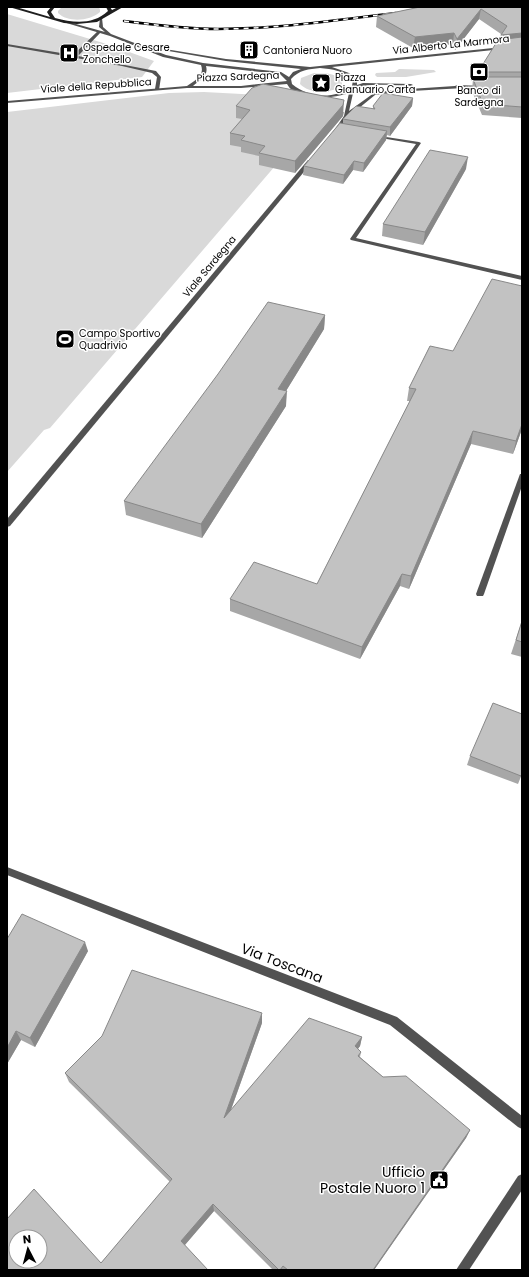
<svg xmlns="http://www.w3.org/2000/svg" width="529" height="1277" font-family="Poppins,sans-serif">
<rect width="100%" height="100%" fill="#fff"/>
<g fill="#d9d9d9">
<path d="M 62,7 L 99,7 L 100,10 L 100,12 C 90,21 68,23 58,13 L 58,11 Z"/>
<path d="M 7,14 L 110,45 L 154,61 L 142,77 L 7,93 Z"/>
<path d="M 399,69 L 434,70 L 436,72 L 406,77 L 377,77 L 375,75 L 376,73 L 395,72 Z"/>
<path d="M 314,73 C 324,73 336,72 342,82 L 342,85 C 332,94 309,94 300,84 L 301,78 Z"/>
<path d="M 204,92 L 259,95 L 325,108 L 50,428 L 44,430 L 7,472 L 7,112 L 169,93 Z"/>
</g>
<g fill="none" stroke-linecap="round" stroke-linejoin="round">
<g fill="#525252" fill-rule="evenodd">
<path d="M 98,31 L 101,32 L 78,56 L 156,71 L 161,77 L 159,90 L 155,89 L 157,77 L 152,73 L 122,66 L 7,46 L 7,44 L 73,55 Z"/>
<path d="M 373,135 L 419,142 L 421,143 L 356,238 L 522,276 L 522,280 L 351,240 L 350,239 L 416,144 L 375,137 L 373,136 Z"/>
<path d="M 520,474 L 522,474 L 522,486 L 484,594 L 483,596 L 477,596 L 476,594 Z"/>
</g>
<g fill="#525252" fill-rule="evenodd">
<path d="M 7,867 L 397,1017 L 522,1116 L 522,1129 L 518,1127 L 390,1025 L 7,875 Z"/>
<path d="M 522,1174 L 522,1190 L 469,1270 L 456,1270 L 518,1176 Z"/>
</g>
<g fill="#525252" fill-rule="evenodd">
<path d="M 100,18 L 102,18 L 103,27 L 111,34 L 166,55 L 203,63 L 281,72 L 289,77 L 293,72 L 301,69 L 226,61 L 157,49 L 159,48 L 226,59 L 310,67 L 522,45 L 522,47 L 332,67 L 349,73 L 357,80 L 357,85 L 363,83 L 411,84 L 413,85 L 411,86 C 395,86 368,82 354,89 L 349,111 L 374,93 L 394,90 L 455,86 L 457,85 L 483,86 L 485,87 L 483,88 L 464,88 L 394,92 L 375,95 L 348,117 L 337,133 L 335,133 L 333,132 L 344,116 L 349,93 C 333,99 296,102 287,84 L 241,88 L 187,88 L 7,103 L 7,101 L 187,86 C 195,80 205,76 201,65 L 163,57 L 110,36 L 63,22 L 65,21 L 105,32 L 99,27 ZM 206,66 L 280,74 L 287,81 L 241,86 L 193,86 C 200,80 209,76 206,66 ZM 320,68 C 332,69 344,71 353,80 L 352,86 C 334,100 309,98 292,84 L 291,79 C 299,70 309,69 320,68 Z"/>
<path d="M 308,160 L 313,161 L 10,526 L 7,527 L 7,519 Z"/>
</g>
<path fill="#1f1f1f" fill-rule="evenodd" d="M 9,7 L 16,7 L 50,17 L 47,12 L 51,7 L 55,7 L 51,12 L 55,18 C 74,23 93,25 108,11 L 106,7 L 110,7 L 112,10 L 118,7 L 123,7 L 97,22 L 77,24 L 64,23 Z"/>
<g stroke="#000" stroke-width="2.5">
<path id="rail" d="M 124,21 C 155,25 186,29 218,29 C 277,29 337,20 396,13"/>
</g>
<use href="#rail" stroke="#fff" stroke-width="1.5" stroke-dasharray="5" stroke-linecap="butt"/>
</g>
<g fill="#a7a7a7">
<path d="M 420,7 L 522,7 L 522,118 L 482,115 L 472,91 L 473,79 L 477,77 L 478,72 L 500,40 L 501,34 L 479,19 L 455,50 L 453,44 L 413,48 L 376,27 L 377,16 Z"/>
<path d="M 413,98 L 412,106 L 390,136 L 387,135 L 386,140 L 363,172 L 353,170 L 343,184 L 303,175 L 304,166 L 343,124 L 343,119 L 373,109 L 373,106 Z"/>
<path d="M 236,106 L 344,112 L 343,116 L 295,173 L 259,165 L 259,156 L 241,152 L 241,147 L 230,145 L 230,133 L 242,119 L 236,118 Z"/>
<path d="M 466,169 L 423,245 L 382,236 L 383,224 Z"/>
<path d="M 325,315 L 324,329 L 286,391 L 286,406 L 202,538 L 126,515 L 124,501 Z"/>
<path d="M 430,346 L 522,429 L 513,454 L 471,444 L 409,589 L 400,586 L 360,659 L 230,611 L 230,599 L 317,584 L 410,401 L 407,401 L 409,388 Z"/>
<path d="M 522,621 L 522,657 L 511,654 Z"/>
<path d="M 470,756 L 522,774 L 518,784 L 467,765 Z"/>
<path d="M 7,939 L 88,951 L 35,1047 L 21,1040 L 7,1064 Z"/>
<path d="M 262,1023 L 231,1110 L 362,1037 L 360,1046 L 358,1049 L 361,1052 L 360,1057 L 383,1077 L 470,1130 L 466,1138 L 374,1270 L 273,1270 L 214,1211 L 185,1245 L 101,1263 L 170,1182 L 69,1082 L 65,1073 Z"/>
</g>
<g fill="#888">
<path d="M 481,9 L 479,19 L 455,50 L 457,39 Z"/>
<path d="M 454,33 L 453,44 L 413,48 L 415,37 Z"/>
<path d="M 522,33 L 522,44 L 499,46 L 501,35 Z"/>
<path d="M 413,98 L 412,106 L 390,136 L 390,127 Z"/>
<path d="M 344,100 L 343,116 L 295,173 L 295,161 Z"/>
<path d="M 387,131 L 386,140 L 363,172 L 364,163 Z"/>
<path d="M 468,157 L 466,169 L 423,245 L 425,232 Z"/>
<path d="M 354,161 L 353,170 L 343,184 L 344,175 Z"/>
<path d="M 325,315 L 324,329 L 278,404 L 278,389 Z"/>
<path d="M 287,391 L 286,406 L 202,538 L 201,524 Z"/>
<path d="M 522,424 L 522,429 L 513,454 L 516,441 Z"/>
<path d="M 473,431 L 471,444 L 409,589 L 411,576 Z"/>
<path d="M 402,574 L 400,586 L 360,659 L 362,647 Z"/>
<path d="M 85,942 L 88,951 L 35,1047 L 30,1038 Z"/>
<path d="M 262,1013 L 262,1023 L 225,1126 L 224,1118 Z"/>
<path d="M 16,1031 L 21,1040 L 7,1064 L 7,1048 Z"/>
<path d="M 362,1037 L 360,1046 L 353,1055 L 355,1046 Z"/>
<path d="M 470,1130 L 466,1138 L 374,1270 L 373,1270 Z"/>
<path d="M 213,1204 L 214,1211 L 183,1247 L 181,1241 Z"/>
</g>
<g fill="#c2c2c2" stroke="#888" fill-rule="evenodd">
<path d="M 420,7 L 522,7 L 522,33 L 501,35 L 507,26 L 481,9 L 457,39 L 454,33 L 415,37 L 377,16 Z"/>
<path d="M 522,37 L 522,72 L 478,72 L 498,40 Z"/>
<path d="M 475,77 L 522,77 L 522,107 L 483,104 L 473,79 Z"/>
<path d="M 263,84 L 344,100 L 343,105 L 295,161 L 259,153 L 265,146 L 241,140 L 245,136 L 230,133 L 250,110 L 236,106 L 252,88 Z"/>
<path d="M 383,93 L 413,98 L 390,127 L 343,119 L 356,106 L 375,109 L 373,106 Z"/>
<path d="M 340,123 L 387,131 L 364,163 L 354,161 L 344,175 L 304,166 Z"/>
<path d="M 430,150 L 468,157 L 425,232 L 383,224 Z"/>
<path d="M 492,279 L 522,286 L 522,424 L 516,441 L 473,431 L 411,576 L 402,574 L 362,647 L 230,599 L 254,562 L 317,584 L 416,389 L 409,388 L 430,346 L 453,351 Z"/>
<path d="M 268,302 L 325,315 L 278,389 L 287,391 L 201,524 L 124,501 L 218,374 Z"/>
<path d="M 522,621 L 522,642 L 516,640 Z"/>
<path d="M 493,703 L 522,714 L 522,773 L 521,776 L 470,756 Z"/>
<path d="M 22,914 L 85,942 L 30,1038 L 16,1031 L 7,1048 L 7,939 Z"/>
<path d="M 132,970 L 262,1013 L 224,1118 L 309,1018 L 362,1037 L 355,1046 L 361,1052 L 358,1056 L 383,1077 L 406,1076 L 470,1130 L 373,1270 L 288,1270 L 283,1266 L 280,1270 L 279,1270 L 213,1204 L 181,1241 L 208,1270 L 7,1270 L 7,1219 L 34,1189 L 101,1263 L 172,1179 L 65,1073 L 102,1036 ZM 16,1237 L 40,1237 L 40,1261 L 16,1261 Z"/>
</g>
<defs>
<g id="building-square" transform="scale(1)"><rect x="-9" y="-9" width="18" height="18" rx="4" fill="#000" stroke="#fff"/><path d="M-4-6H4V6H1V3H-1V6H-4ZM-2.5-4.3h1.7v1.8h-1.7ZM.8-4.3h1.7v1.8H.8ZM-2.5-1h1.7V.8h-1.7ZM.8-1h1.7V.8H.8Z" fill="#fff"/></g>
<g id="hospital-square" transform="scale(1)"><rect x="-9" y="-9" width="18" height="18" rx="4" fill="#000" stroke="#fff"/><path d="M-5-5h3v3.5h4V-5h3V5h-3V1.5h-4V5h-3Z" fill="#fff"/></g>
<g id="bank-square" transform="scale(1)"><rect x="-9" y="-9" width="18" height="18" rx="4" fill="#000" stroke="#fff"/><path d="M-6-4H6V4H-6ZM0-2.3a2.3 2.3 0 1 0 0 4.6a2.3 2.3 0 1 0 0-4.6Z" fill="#fff"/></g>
<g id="sight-square" transform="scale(1)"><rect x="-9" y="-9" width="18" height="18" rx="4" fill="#000" stroke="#fff"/><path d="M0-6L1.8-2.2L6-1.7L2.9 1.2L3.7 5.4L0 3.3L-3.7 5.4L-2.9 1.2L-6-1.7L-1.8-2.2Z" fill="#fff"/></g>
<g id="stadium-square" transform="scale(1)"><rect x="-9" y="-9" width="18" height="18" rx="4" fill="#000" stroke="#fff"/><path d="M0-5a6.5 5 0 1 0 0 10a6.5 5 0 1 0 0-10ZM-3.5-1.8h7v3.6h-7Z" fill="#fff"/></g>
<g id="civic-square" transform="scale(1)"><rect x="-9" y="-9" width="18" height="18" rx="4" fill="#000" stroke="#fff"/><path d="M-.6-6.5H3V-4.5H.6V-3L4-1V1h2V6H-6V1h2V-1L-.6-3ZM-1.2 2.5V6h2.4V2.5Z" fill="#fff"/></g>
</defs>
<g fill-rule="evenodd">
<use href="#building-square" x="249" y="50"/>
<use href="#hospital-square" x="69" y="53"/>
<use href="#bank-square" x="479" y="72"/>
<use href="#sight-square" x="321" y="83"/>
<use href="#stadium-square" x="65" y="339"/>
<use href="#civic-square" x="439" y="1180"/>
</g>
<g text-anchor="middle" stroke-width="3" stroke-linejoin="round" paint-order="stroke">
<g font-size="10" fill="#000" stroke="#fff">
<text transform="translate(451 44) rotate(-6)" y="4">Via Alberto La Marmora</text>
<text transform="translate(238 76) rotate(-2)" y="4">Piazza Sardegna</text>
<text transform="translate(96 85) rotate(-4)" y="4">Viale della Repubblica</text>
<text transform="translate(209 266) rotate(-50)" y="4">Viale Sardegna</text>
</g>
<g font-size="10" fill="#000" stroke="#fff" text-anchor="start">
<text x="83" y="51">Ospedale Cesare<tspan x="83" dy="12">Zonchello</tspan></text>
<text x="263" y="54">Cantoniera Nuoro</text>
<text x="335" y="81">Piazza<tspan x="335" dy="12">Gianuario Carta</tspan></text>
<text x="479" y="94" text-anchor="middle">Banco di<tspan x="479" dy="12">Sardegna</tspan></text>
<text x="79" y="337">Campo Sportivo<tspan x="79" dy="12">Quadrivio</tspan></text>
</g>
<g font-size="14" fill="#000" stroke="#fff">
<text transform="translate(282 963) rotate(21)" y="5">Via Toscana</text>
</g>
<g font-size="14" fill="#000" stroke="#fff" text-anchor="end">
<text x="425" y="1177">Ufficio<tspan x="425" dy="16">Postale Nuoro 1</tspan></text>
</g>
</g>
<rect width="529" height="1277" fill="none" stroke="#000000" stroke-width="16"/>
<g transform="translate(28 1249) rotate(354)"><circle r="19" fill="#ffffff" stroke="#999999"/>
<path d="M0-3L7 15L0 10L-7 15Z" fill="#000000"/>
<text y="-6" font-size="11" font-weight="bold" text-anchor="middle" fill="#000000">N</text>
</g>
</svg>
